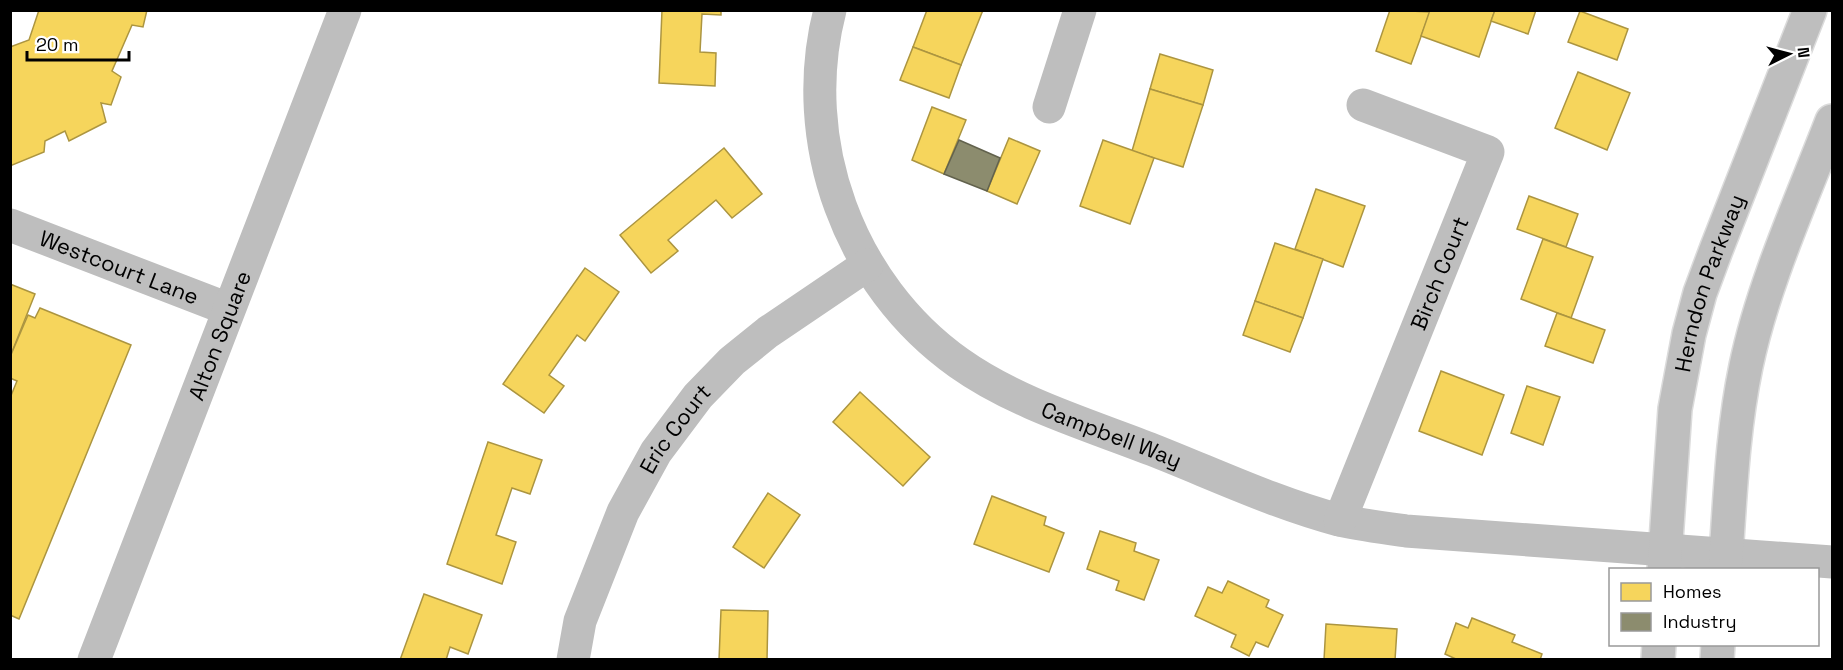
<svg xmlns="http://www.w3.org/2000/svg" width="1843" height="670" font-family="'Space Grotesk',sans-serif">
<rect width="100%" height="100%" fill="#fff"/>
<g fill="#f6d55c" stroke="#ac9540" stroke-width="1.5">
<path d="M 39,10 L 147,10 L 143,27 L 132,25 L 112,71 L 121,77 L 111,105 L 101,103 L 106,122 L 69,141 L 65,131 L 45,141 L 44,152 L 10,166 L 10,47 L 29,40 Z"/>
<path d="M 662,10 L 721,10 L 721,15 L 702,14 L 700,52 L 716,53 L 715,86 L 659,83 Z"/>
<path d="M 927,10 L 983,10 L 961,65 L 913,47 Z"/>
<path d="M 1390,10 L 1430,12 L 1411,64 L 1376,51 Z"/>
<path d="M 1430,10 L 1495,10 L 1479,57 L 1421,36 Z"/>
<path d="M 1495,10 L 1536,10 L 1528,34 L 1491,21 Z"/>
<path d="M 1580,11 L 1628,29 L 1617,60 L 1568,42 Z"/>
<path d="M 913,47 L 961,65 L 949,98 L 900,80 Z"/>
<path d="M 1160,54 L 1213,70 L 1203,105 L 1150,89 Z"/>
<path d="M 1578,72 L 1630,93 L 1607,150 L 1555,128 Z"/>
<path d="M 1150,89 L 1203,105 L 1183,167 L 1132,151 Z"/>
<path d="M 932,107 L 966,120 L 944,174 L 912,160 Z"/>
<path d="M 1009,138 L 1040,151 L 1017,204 L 987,191 Z"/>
<path d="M 1103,140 L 1154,158 L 1130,224 L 1080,206 Z"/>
<path d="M 724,148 L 762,194 L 732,218 L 716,200 L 668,240 L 678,251 L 651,273 L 620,235 Z"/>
<path d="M 1316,189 L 1365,206 L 1343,267 L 1295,249 Z"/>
<path d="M 1529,196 L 1578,214 L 1566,247 L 1517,229 Z"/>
<path d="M 1543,239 L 1593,257 L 1571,318 L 1521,299 Z"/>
<path d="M 1275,243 L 1323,259 L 1303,318 L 1255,301 Z"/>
<path d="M 585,268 L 619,292 L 585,341 L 577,335 L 549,375 L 564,386 L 544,413 L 503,384 Z"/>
<path d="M 10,284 L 35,294 L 10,357 Z"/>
<path d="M 1255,301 L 1303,318 L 1290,352 L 1243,335 Z"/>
<path d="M 40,308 L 131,345 L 19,619 L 10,615 L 10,398 L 17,381 L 10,378 L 10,357 L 28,315 L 35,318 Z"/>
<path d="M 1557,313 L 1605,330 L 1593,363 L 1545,346 Z"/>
<path d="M 1441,371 L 1504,395 L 1482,455 L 1419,431 Z"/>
<path d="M 1527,386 L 1560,397 L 1543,445 L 1511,433 Z"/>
<path d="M 860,392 L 930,457 L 903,486 L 833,422 Z"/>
<path d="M 488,442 L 542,460 L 530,494 L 512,488 L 496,535 L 516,542 L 502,584 L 447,564 Z"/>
<path d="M 768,493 L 800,515 L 764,568 L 733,547 Z"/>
<path d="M 992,496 L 1046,517 L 1044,525 L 1064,533 L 1049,572 L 974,544 Z"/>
<path d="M 1100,531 L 1136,543 L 1134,551 L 1159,560 L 1144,600 L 1116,590 L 1119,581 L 1087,569 Z"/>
<path d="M 1228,581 L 1269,600 L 1266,607 L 1283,615 L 1268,647 L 1256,642 L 1249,656 L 1231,647 L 1236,635 L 1195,616 L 1208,587 L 1222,593 Z"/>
<path d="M 424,594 L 482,615 L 468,654 L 450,647 L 446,660 L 400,660 Z"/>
<path d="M 721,610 L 768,611 L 767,660 L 719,660 Z"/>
<path d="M 1472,618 L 1515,635 L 1512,642 L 1542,654 L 1540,660 L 1458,660 L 1445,654 L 1456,623 L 1468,628 Z"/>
<path d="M 1326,624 L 1397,629 L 1395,660 L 1324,660 Z"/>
</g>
<path fill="#8c8c6e" stroke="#62624d" stroke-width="1.5" d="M 959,140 L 1000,158 L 987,191 L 944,174 Z"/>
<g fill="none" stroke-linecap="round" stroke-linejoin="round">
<g stroke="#dbdbdb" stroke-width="36">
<g id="major">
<path id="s6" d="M 1664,570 L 1675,409 L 1689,334 L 1700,293 L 1716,250 L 1810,10"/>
<path d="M 1725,570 C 1730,501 1732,433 1746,366 C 1763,284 1802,199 1832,121"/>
<path d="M 1658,660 L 1659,644"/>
<path d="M 1717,660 L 1718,644"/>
</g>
</g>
<g stroke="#bebebe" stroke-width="33">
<path id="s1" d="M 830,10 C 796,141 849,285 959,363 C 1015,403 1089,425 1153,450 C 1214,474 1275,503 1339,520 C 1361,525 1384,528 1406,531 L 1832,562"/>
<path d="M 1049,107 L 1080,10"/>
<path id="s2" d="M 10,225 L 228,309"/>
<path id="s3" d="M 1340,520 L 1488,152 L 1363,105"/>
<path id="s4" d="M 94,660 L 345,10"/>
<path id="s5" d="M 573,660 L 580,621 L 623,512 L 656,452 L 698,396 L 732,361 L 768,332 L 867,265"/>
</g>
<use href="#major" stroke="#bebebe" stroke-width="33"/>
</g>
<g text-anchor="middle" stroke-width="6" stroke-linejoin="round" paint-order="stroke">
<g font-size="22" fill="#000" stroke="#fff">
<text dy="8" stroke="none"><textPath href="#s2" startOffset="117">Westcourt Lane</textPath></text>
<text dy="8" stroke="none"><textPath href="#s3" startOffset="266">Birch Court</textPath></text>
<text dy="8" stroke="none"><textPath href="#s6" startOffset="292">Herndon Parkway</textPath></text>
<text dy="8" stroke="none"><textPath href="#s4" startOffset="348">Alton Square</textPath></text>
<text dy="8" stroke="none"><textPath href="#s5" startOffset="255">Eric Court</textPath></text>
<text dy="8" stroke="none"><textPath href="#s1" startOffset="568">Campbell Way</textPath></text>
</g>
</g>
<rect width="1843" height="670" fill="none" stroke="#000000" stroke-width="24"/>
<rect x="1609" y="568" width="210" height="78" fill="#ffffff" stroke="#999999" stroke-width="1.5"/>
<rect x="1621" y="583" width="30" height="18" fill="#f6d55c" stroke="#999999" stroke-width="1.5"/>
<text x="1663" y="598" font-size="18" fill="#000000">Homes</text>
<rect x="1621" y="613" width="30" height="18" fill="#8c8c6e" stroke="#999999" stroke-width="1.5"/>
<text x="1663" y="628" font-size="18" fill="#000000">Industry</text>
<g transform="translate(1789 54) rotate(84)" stroke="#ffffff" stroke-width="4.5" paint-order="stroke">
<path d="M0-4.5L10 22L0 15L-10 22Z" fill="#000000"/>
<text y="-9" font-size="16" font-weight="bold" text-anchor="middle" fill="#000000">N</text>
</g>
<path d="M27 51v9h102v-9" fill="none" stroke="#000000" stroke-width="3"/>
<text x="36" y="51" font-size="18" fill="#000000" stroke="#ffffff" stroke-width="4.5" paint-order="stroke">20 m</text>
</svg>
